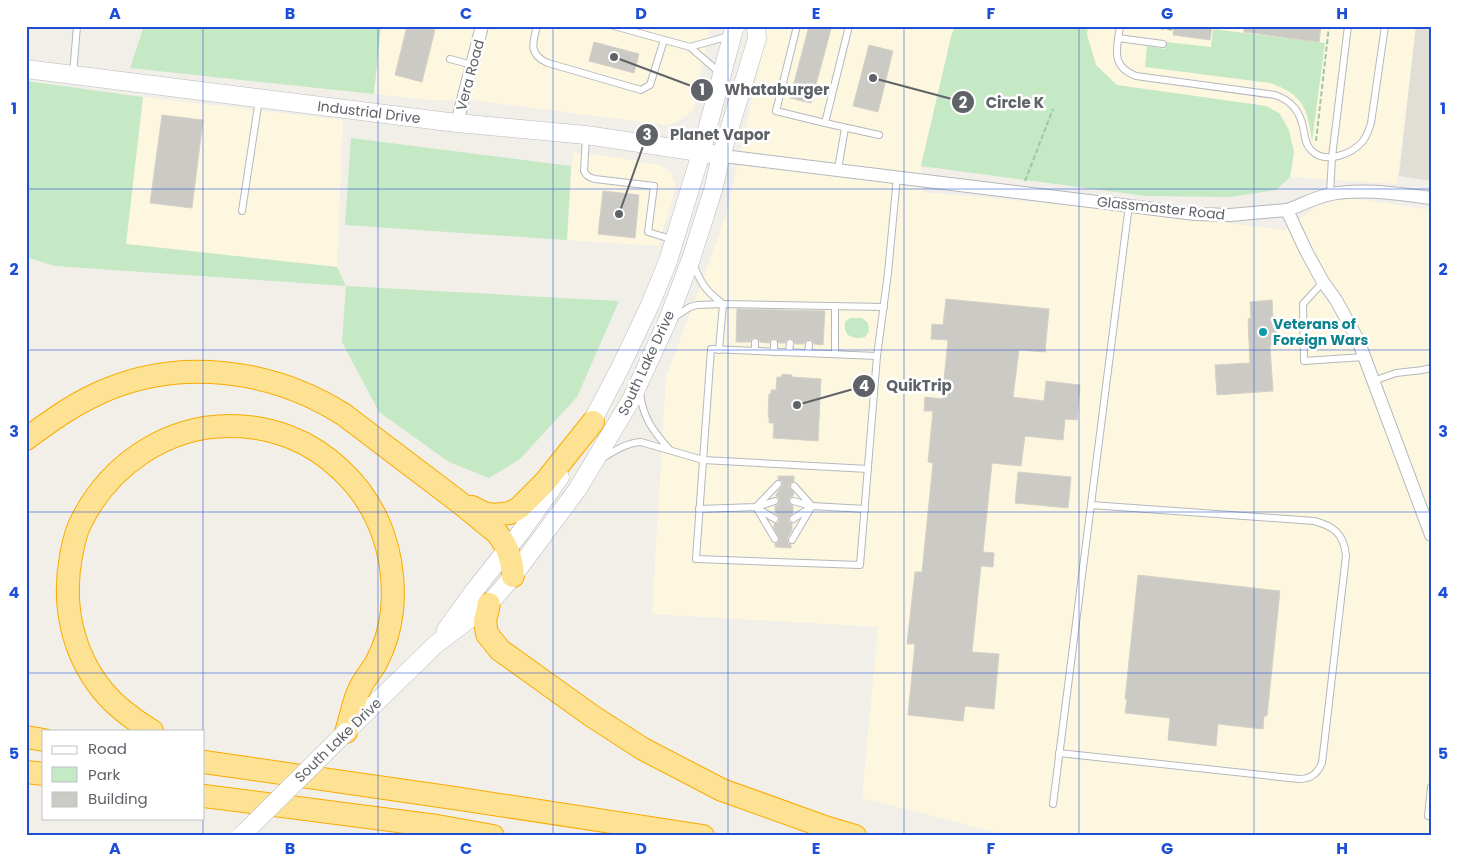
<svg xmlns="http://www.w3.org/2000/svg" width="1457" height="862" font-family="Poppins,sans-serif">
<rect width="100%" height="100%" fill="#f1efe8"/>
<g fill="#fef7e0">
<path d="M 381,26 L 714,26 L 713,28 L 710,27 L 694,107 L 690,113 L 677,122 L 666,125 L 471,100 L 431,100 L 374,94 Z"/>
<path d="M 768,26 L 955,26 L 951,37 L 921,165 L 923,192 L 1111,209 L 1285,230 L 1317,206 L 1337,200 L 1360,199 L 1431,210 L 1431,836 L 1011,836 L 862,798 L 878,627 L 652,614 L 666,377 L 708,266 L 727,212 Z"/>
<path d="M 1088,26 L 1416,26 L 1397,184 L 1290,177 L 1294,152 L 1289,130 L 1279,113 L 1266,106 L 1117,85 L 1096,65 L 1087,35 Z"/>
<path d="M 143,97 L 343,120 L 337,267 L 126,244 Z"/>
<path d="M 573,153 L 614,157 L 659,165 L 670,171 L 676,186 L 658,246 L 567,240 Z"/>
</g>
<path fill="#e1ded6" d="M 1416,26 L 1431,26 L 1431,181 L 1399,176 Z"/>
<g fill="#c5e8c5">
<path d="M 144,26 L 381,26 L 374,94 L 130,68 Z"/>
<path d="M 955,26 L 1088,26 L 1087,35 L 1096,65 L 1117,85 L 1266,106 L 1279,113 L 1289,130 L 1294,152 L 1290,177 L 1276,190 L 1230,197 L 1146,196 L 921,166 L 951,37 Z"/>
<path d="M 1213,29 L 1325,43 L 1312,141 C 1307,108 1304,95 1270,83 L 1145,67 L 1147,46 L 1165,49 L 1166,42 L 1211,47 Z"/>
<path d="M 26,81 L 143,97 L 126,244 L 337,267 L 346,286 L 619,301 L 577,397 L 520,459 L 489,478 L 449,462 L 379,412 L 342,342 L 346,286 L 55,266 L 26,257 Z"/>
<path d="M 351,138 L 571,166 L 567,240 L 345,225 Z"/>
<path d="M 850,318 L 862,318 L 868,323 L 869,331 L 865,337 C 852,340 843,336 845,322 Z"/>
</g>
<g fill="#cccac5" stroke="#d6d1c6">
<path d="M 407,26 L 421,26 L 435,30 L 422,82 L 395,75 Z"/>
<path d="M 809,26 L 818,26 L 831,29 L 811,103 L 790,98 Z"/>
<path d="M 1174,26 L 1212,26 L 1210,40 L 1173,35 Z"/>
<path d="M 1244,26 L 1321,26 L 1319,42 L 1244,32 Z"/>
<path d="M 594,42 L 639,54 L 634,73 L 589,61 Z"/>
<path d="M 869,45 L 893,51 L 878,112 L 853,106 Z"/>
<path d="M 162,115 L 203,120 L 192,208 L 150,203 Z"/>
<path d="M 603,191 L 639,195 L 635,238 L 598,234 Z"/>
<path d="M 946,299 L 1049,309 L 1045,352 L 1019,350 L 1013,397 L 1044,401 L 1046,381 L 1080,385 L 1077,420 L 1065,419 L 1063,440 L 1025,436 L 1021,466 L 992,463 L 983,552 L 994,553 L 993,567 L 981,566 L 972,652 L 999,654 L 994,709 L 965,706 L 963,721 L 908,715 L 915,644 L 907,644 L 915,572 L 922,572 L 933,463 L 928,462 L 933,411 L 924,411 L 925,397 L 942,399 L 948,340 L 931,339 L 932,324 L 943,325 Z"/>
<path d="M 1272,300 L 1273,317 L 1276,317 L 1278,346 L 1270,346 L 1273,391 L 1217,395 L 1215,365 L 1250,363 L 1248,319 L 1251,318 L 1250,302 Z"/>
<path d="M 737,309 L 825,311 L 823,345 L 814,344 L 812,340 L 809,339 L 805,341 L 804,344 L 795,344 L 793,339 L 790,338 L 786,340 L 785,343 L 779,343 L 778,340 L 774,338 L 771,339 L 769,343 L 760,342 L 759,339 L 755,337 L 752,338 L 750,342 L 736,342 Z"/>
<path d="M 782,374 L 792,375 L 792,377 L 821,379 L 818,441 L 773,438 L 774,423 L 769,423 L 769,417 L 768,417 L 769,394 L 771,394 L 771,390 L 776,390 L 777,377 L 782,377 Z"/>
<path d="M 1018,472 L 1071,477 L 1068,508 L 1015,503 Z"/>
<path d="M 778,476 L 794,476 L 794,481 L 790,483 L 789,487 L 794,493 L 793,496 L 790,497 L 788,500 L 789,504 L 793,506 L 793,513 L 788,519 L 789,522 L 792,524 L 792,530 L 787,539 L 788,543 L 791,545 L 791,548 L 775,547 L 775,544 L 778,543 L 780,539 L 774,528 L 774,524 L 778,523 L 780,520 L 779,516 L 775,513 L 775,506 L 778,505 L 780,502 L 779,498 L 776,496 L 776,494 L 783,485 L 782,481 L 778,479 Z"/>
<path d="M 1138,575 L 1280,591 L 1267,716 L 1264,716 L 1263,729 L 1218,724 L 1216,746 L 1168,740 L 1170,718 L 1125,713 L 1127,699 L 1125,699 Z"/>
</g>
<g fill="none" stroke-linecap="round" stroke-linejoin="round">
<g stroke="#b5b8bc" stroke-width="8">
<g id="lane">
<path d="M 537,26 C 532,44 529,55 548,63 L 641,90 L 650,85 L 664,40"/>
<path d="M 614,26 L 690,47 L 720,73"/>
<path d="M 797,26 L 776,111 L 825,123 L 849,26"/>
<path d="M 1120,26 C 1117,49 1110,66 1136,76 L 1275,95 C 1293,101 1301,113 1304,132 C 1305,139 1306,145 1311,150 C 1325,165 1352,154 1363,141 C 1367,135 1369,130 1371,123 L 1385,26"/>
<path d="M 1118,38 L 1163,44"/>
<path d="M 690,47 L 729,36"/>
<path d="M 450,59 L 472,65"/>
<path d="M 73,74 L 77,26"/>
<path d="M 825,123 L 879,135"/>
<path d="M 586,137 L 584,171 C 586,176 590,178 595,179 L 654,186 L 648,232 L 674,240"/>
<path d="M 838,169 L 845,128"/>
<path d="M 1330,194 L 1332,157 L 1348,26"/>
<path d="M 242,211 L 259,99"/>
<path d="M 693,264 C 702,285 705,290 723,304"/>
<path d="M 1323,282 L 1303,304 L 1304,361 L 1364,357"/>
<path d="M 835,306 L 835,354"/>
<path d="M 673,318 L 690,307 L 697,305 L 723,304 L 884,307"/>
<path d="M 719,350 L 723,304"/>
<path d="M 755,351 L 755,342"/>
<path d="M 774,352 L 774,343"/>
<path d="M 789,352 L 790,343"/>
<path d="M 808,353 L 809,344"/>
<path d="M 877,356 L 711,349 L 696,559 L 860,565 L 877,356 L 888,273 L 897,177"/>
<path d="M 1373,381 L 1396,373 L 1423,370 L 1431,368"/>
<path d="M 640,393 C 643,418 653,431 669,449"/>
<path d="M 601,459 C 614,451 626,443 641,442 L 703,460 L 868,469"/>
<path d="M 794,486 L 811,505"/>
<path d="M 793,501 L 812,506 L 865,509"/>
<path d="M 757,506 L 778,484"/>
<path d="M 756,507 L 775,539"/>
<path d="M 757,508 L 775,519"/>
<path d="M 699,509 L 756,507 L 775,501"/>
<path d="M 793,519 L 811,507"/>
<path d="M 792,540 L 812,506"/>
<path d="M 1059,753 L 1299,779 C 1311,779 1317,774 1322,763 L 1346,556 C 1344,534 1334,526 1314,521 L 1091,505"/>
<path d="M 1431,787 L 1428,816 L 1431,817"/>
<path d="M 1053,804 L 1129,205"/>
</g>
</g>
<g stroke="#b5b8bc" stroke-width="14">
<g id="street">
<path d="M 457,123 L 482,26"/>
<path d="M 715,155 L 1195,214 L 1230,215 L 1287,210 L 1306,251 L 1323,282 L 1336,300 L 1358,340 L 1431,535"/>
<path d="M 1287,210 C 1301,205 1316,197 1331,194 C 1364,188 1398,194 1431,198"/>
</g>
</g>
<g stroke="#b6babf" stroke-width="19">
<g id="secondary">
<path d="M 26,69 L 457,123 L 586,135 L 712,154"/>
<path d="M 586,433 L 620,368 L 650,305 L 668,261 L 701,153 L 734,29 L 736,26"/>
<path d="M 446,630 L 474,591 L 520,533 L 560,477"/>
<path d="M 346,732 L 435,645 L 489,604 L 513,576 L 577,490 L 631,400 L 667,322 L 691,259 L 713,190 L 721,156 L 757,39 L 756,26"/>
</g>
</g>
<g stroke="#f9ab00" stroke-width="24">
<g id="highway">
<path d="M 26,439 C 49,422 71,406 97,394 C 176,357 270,368 343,414 L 459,502 L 497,533 C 508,547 512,559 513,576"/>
<path d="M 472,507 L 484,513 L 493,515 L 510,513 L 519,508 L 545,482 L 593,422"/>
<path d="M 489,604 L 485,621 L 487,634 L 500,650 L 592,716 L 643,749 L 722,790 L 825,827 L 855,836"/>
<path d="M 152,731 C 134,720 117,708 103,691 C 72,653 62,604 71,556 C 73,546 75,534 80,524 C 108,466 165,426 230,426 C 272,426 311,441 341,470 C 380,506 397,558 392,611 C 390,629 384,648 376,663 C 371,672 364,679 360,688 C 353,701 351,718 346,732"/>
<path d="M 26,737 L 44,740"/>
<path d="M 204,762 L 454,798 L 703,836"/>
<path d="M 26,772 L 44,774"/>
<path d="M 204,796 L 437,826 L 493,836"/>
</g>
</g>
<g stroke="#9cc7a9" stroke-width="2" stroke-dasharray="5 2.5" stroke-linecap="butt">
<path d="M 1145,26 L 1174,30 L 1175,26"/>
<path d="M 1316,141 L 1329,26"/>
<path d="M 1025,181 L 1053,109"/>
</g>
<use href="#lane" stroke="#fff" stroke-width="6"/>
<use href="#street" stroke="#fff" stroke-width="12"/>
<use href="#secondary" stroke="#fff" stroke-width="18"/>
<use href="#highway" stroke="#fde293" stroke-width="22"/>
<g stroke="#b6babf" stroke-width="19" stroke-linecap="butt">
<path id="secondary-bridge" d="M 241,836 L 346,732"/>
</g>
<use href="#secondary-bridge" stroke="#fff" stroke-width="18"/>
</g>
<path fill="none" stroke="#1d4ed8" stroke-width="1" stroke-opacity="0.55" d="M 203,26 L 203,731M 378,26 L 378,836M 553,26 L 553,836M 728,26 L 728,836M 904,26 L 904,836M 1079,26 L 1079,836M 1254,26 L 1254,836M 26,189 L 1431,189M 26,350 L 1431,350M 26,512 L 1431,512M 26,673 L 1431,673M 203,818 L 203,836"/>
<circle fill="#0f9aa8" stroke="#fff" stroke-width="2" cx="1263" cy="332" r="5"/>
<g text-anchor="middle" stroke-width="5" stroke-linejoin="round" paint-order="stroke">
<g font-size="14" fill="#5f6368" stroke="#fff">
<text transform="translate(470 75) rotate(-75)" y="5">Vera Road</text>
<text transform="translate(369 112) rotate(7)" y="5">Industrial Drive</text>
<text transform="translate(1161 208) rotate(6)" y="5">Glassmaster Road</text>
<text transform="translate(646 363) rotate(-65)" y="5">South Lake Drive</text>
<text transform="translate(338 740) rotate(-44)" y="5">South Lake Drive</text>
</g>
<g font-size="14" font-weight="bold" fill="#0d838f" stroke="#fff" text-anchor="start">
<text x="1273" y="329">Veterans of<tspan x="1273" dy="16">Foreign Wars</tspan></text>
</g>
</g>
<path fill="none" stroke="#5f6368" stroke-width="2" d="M614 57L702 90M873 78L963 102M619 214L647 135M797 405L864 386"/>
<g fill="#5f6368" stroke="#fff" stroke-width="2">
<circle cx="614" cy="57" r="5"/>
<circle cx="873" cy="78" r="5"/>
<circle cx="619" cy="214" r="5"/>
<circle cx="797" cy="405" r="5"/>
<circle cx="702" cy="90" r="12"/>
<circle cx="963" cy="102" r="12"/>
<circle cx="647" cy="135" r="12"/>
<circle cx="864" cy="386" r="12"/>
</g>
<g font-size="15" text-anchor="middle" font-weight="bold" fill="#fff">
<text x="702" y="95">1</text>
<text x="963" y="108">2</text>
<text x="647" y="140">3</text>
<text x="864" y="391">4</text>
</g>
<g font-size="15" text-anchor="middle" font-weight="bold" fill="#5f6368" stroke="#fff" stroke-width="5" stroke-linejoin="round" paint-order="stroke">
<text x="777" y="95">Whataburger</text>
<text x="1015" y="108">Circle K</text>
<text x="720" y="140">Planet Vapor</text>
<text x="919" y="391">QuikTrip</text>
</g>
<rect width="1457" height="862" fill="none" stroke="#ffffff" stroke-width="55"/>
<rect x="42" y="730" width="162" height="90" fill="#ffffff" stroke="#bfc1c3"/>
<rect x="52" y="746" width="25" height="8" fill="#ffffff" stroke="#bfc1c3"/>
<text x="88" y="754" font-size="15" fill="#5f6368">Road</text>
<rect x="52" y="767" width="25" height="15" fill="#c5e8c5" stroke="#bfc1c3"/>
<text x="88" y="780" font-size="15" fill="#5f6368">Park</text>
<rect x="52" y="792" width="25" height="15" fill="#cccac5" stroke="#bfc1c3"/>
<text x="88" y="804" font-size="15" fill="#5f6368">Building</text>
<rect x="28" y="28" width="1402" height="806" fill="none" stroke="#1d4ed8" stroke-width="2"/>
<g font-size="16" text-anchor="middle" font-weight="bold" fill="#1d4ed8">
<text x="115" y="19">A</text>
<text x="290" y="19">B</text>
<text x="466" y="19">C</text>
<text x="641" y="19">D</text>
<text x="816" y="19">E</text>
<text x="991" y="19">F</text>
<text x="1167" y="19">G</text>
<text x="1342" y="19">H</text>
<text x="14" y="114">1</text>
<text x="1443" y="114">1</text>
<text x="14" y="275">2</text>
<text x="1443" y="275">2</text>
<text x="14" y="437">3</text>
<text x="1443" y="437">3</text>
<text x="14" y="598">4</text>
<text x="1443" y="598">4</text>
<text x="14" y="759">5</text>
<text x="1443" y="759">5</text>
<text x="115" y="854">A</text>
<text x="290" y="854">B</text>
<text x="466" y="854">C</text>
<text x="641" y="854">D</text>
<text x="816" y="854">E</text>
<text x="991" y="854">F</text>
<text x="1167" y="854">G</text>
<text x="1342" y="854">H</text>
</g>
</svg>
